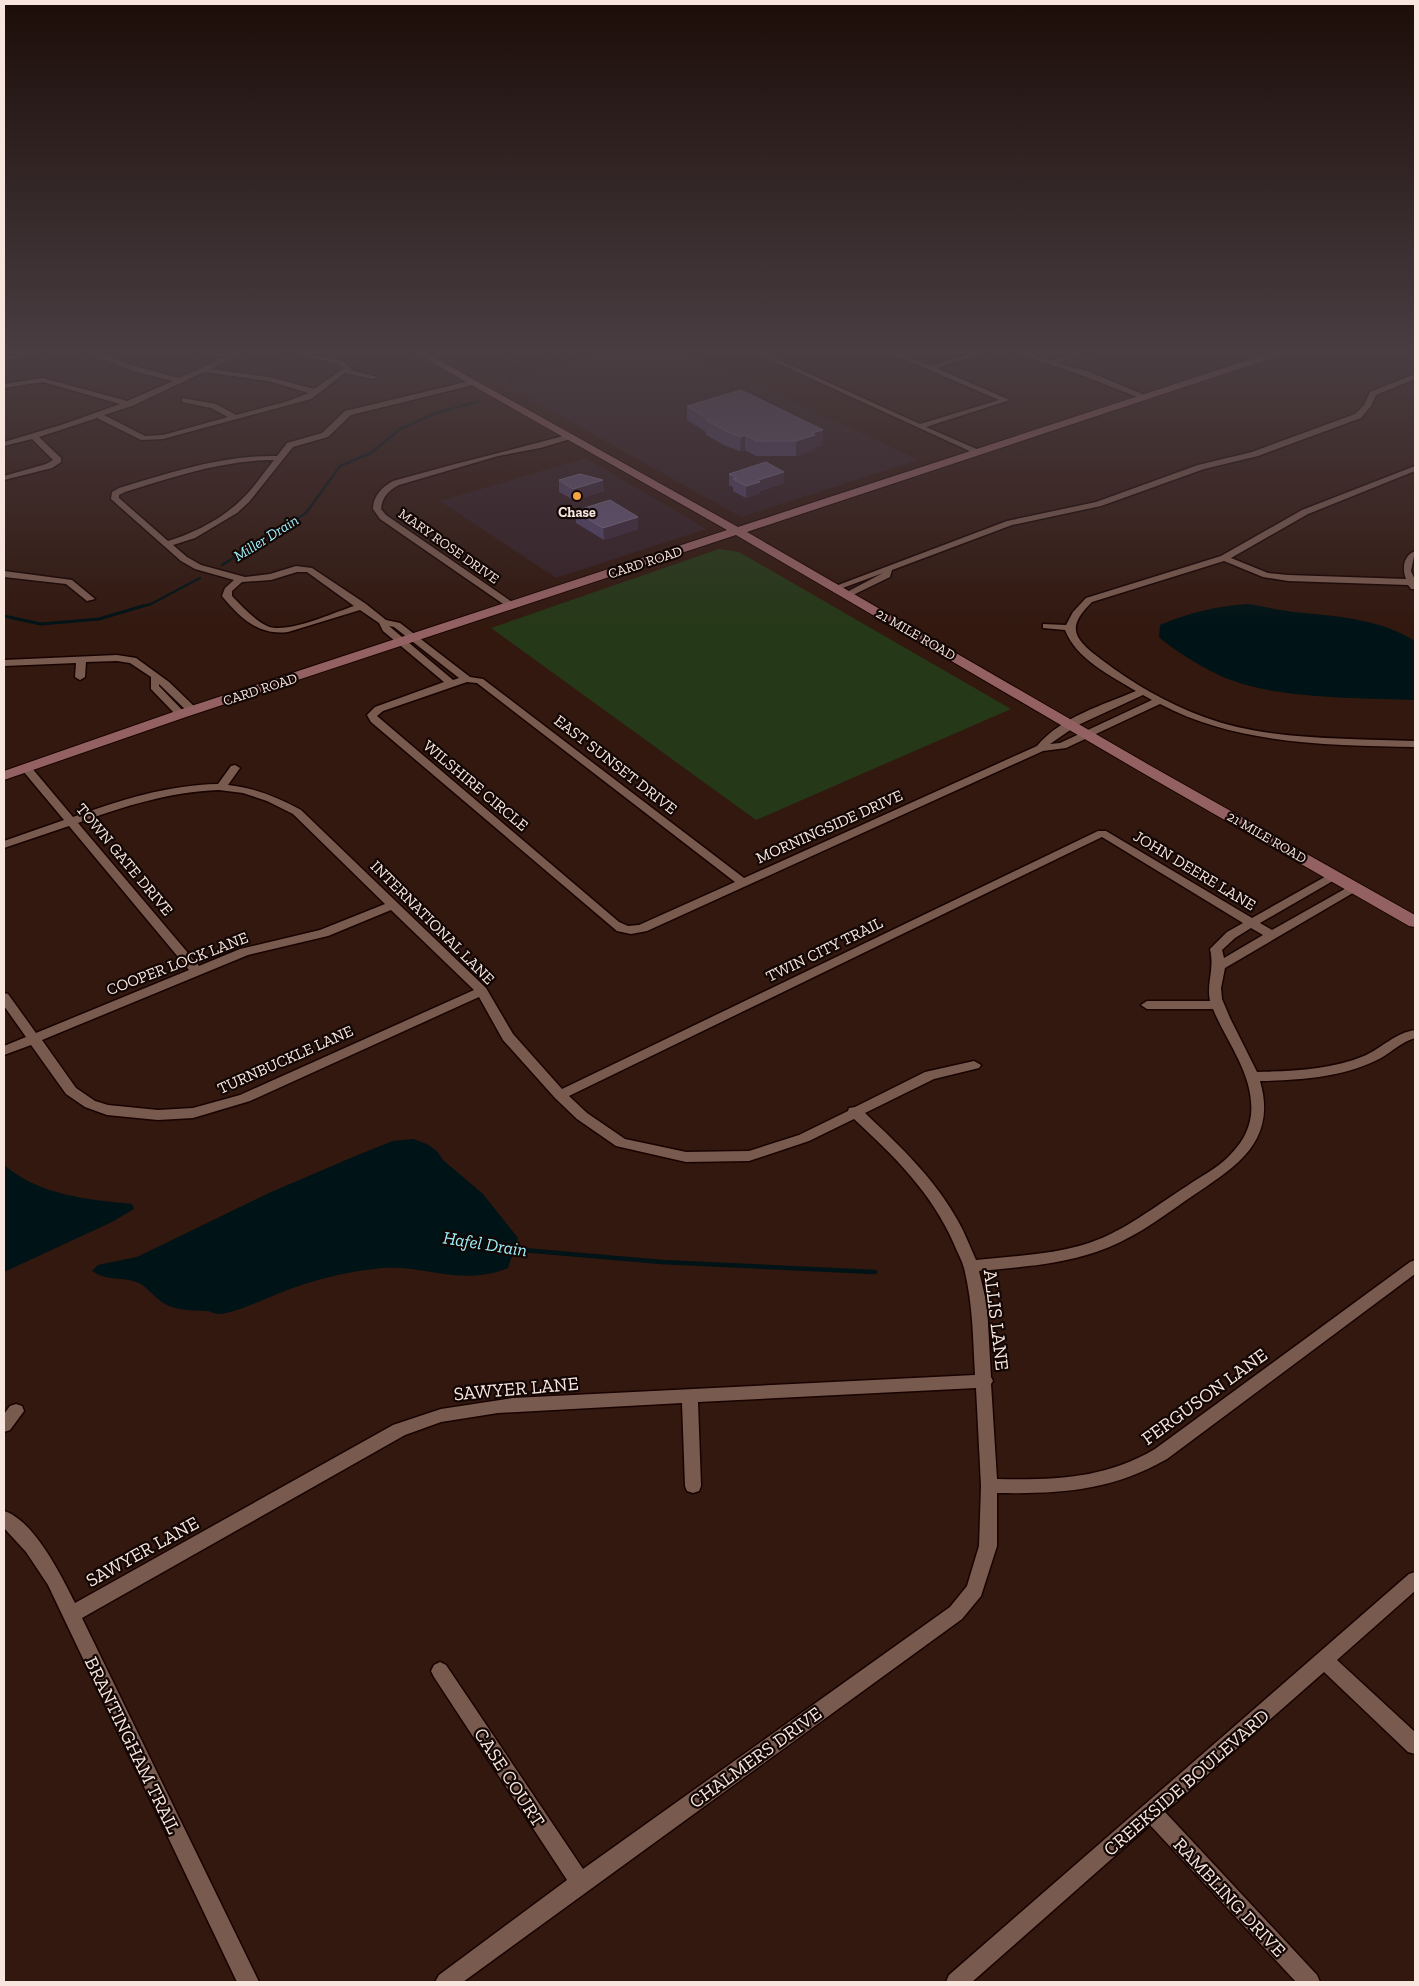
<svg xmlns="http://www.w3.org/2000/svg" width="1419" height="1986" font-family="'Zilla Slab',serif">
<rect width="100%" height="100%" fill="#32180f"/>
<g fill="#342127">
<path d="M 613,350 L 682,350 L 919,460 L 741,517 L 506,386 L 525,381 L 533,370 Z"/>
<path d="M 586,458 L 706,529 L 556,578 L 440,501 Z"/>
</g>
<path fill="#253817" d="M 719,549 L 739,552 L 1011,709 L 756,820 L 491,628 Z"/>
<g fill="#001316">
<path d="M 1248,604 C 1267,607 1286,612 1305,613 C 1344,617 1381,620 1415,641 L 1415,700 C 1361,698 1284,699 1234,681 C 1212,674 1176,652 1159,637 L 1160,625 C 1188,613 1217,606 1248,604 Z"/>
<path d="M 413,1139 C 426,1143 436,1147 443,1160 L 483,1194 L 518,1238 L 508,1268 C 458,1288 422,1262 374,1269 C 347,1272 321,1278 296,1287 C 278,1292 232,1316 217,1314 C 213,1313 210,1311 206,1311 C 192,1310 178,1311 165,1304 C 156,1299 147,1287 139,1283 C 123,1276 108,1282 92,1271 L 98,1265 L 137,1257 L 269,1193 L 360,1154 L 393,1141 Z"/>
<path d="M 4,1165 C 41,1196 86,1199 132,1204 L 134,1209 L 112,1222 L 4,1272 Z"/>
</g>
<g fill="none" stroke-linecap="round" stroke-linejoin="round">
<g stroke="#001316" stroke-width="2.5">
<path d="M 509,381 C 517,357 553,355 575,350"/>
<path d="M 222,565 L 306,513 L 340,466 L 371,453 L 400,429 L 436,413 L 480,401"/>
<path d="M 139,607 L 151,604 L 200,578"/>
</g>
<path stroke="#001316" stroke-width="3" d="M 4,616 L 41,624 L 99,619 L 143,606"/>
<path stroke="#001316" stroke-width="4.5" d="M 511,1249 L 662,1262 L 875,1272"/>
<g stroke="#180300" stroke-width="3">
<g id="street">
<path d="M 38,350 L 48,350 L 4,361 L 4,357 Z"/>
<path d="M 81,350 L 89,350 L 138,367 L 179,378 L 225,357 L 196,352 L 193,350 L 232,354 L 241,350 L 249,350 L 211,369 L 269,377 L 314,389 L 344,368 L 339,364 L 280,350 L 291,350 L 343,361 L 352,368 L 350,370 L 377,377 L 373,379 L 345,373 L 311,399 L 163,439 L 141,440 L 97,418 L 39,437 L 61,458 L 61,462 L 52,468 L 4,480 L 4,476 L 46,464 L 53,460 L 32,439 L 4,446 L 4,442 L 64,424 L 120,404 L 43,382 L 4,388 L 4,384 L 43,378 L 127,401 L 173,381 L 132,371 ZM 204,372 L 268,381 L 309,393 L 285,402 L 236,415 L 216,404 L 182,398 L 182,402 L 211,408 L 228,417 L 163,435 L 145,436 L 104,415 L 132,406 Z"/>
<path d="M 427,350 L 437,350 L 421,355 L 418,353 Z"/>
<path d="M 749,350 L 757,350 L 920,424 L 999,400 L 883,350 L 891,350 L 930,366 L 983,350 L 992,350 L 991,351 L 936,368 L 1010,400 L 926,427 L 979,450 L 980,452 L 976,454 Z"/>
<path d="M 1008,350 C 1021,348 1044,362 1053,360 C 1066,356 1076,350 1090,350 L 1058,363 L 1087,371 L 1147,396 L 1140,398 L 1081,375 Z"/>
<path d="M 1415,374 L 1415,379 L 1376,395 L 1371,406 L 1361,418 L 1258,456 L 1204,469 L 1101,506 L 1012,525 L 892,570 L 890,577 L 851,596 L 843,594 L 883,573 L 840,589 L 833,587 L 1007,521 L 1096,502 L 1198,465 L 1252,452 L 1355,414 L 1364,405 L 1370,392 Z"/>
<path d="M 474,380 L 478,382 L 477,384 L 351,415 L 328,437 L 293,447 L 249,502 L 237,513 L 195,538 L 173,545 L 187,557 L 201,565 L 245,577 L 270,574 L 296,566 L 312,568 L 366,604 L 386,620 L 400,623 L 470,677 L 483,679 L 744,878 L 1037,746 C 1061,717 1103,705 1136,691 C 1111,676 1076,659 1065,630 L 1043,628 L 1043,624 L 1066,625 L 1073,612 L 1086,598 L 1221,556 L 1302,510 L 1415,466 L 1415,471 L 1308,514 L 1231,558 L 1268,573 L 1288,575 L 1406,579 C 1402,569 1403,556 1415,551 L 1411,571 L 1415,580 L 1415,589 L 1411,589 L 1408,585 L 1288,581 L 1263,577 L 1224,561 L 1092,602 C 1065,628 1074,639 1102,660 C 1132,683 1168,704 1204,717 C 1268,741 1347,738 1415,741 L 1415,747 C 1329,745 1237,745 1160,704 L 1066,748 L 1043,751 L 647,931 L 631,934 L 617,931 L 371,722 L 367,715 L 375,707 L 444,682 L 383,631 L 379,623 L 360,610 L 288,632 C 259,636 240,618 222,596 L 225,588 L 234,580 L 195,569 L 181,561 L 111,499 L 112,492 L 119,488 C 171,472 223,455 277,456 L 287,443 L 322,433 L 345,411 ZM 274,460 C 263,473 254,488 242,499 C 222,519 194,533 168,541 L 119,498 L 119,495 L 125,492 C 173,477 223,460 274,460 ZM 297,572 L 307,572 L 354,606 C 335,612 286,635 267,626 C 254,620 242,606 232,596 L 232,591 L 242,582 L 271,580 ZM 389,626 L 394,627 L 459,678 L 453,680 ZM 467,682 L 477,683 L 735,882 L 639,925 L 628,926 L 619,922 L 377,716 L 383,711 ZM 1143,695 L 1152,700 L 1060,743 L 1050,744 L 1076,726 Z"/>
<path d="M 571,434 L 575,436 L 574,438 L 540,448 L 498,456 L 399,485 C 389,490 382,497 381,509 L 386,515 L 515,604 L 515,608 L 509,608 L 380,519 L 373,509 C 373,496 382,487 393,481 C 452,464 512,450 571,434 Z"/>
<path d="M 4,571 L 72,580 L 95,599 L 87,601 L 66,584 L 4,577 Z"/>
<path d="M 117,655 L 136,658 L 169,682 L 197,709 L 197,713 L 189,713 L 159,684 L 159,686 L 186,714 L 185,716 L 177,716 L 151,689 L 151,677 L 130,663 L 117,661 L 86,662 L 85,677 L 80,680 L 75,677 L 76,663 L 4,666 L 4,660 Z"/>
<path d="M 235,765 L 240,768 L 228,785 C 255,788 277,797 301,810 L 486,988 L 513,1034 L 562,1089 L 1098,831 L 1106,831 L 1252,918 L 1330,874 L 1338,874 L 1340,876 L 1338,878 L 1260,923 L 1272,930 L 1350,886 L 1358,886 L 1360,888 L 1358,890 L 1225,968 L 1221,988 L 1222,999 L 1230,1018 L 1257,1072 C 1293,1071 1330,1070 1364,1056 C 1382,1048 1395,1033 1415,1030 L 1415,1038 C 1400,1042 1389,1055 1375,1061 C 1339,1078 1299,1080 1260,1081 C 1279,1146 1229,1170 1185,1201 C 1157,1221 1129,1241 1096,1252 C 1058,1265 1019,1267 979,1271 L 987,1305 L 991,1377 L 993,1381 L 991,1384 L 997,1479 C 1055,1480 1104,1479 1155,1449 L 1410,1262 L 1415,1260 L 1415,1274 L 1167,1459 C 1111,1491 1060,1494 997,1493 L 997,1546 L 981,1596 L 962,1619 L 463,1982 L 435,1982 L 439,1975 L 567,1880 L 434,1677 L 431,1671 L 434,1665 L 440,1662 L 446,1665 L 583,1869 L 950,1607 L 967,1586 L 979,1546 L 981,1486 L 976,1388 L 698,1402 L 701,1486 L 699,1491 L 693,1493 L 687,1491 L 685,1486 L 682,1403 L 498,1413 L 441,1422 L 405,1435 L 82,1618 L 259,1982 L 237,1982 L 48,1585 L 26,1552 L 4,1528 L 4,1511 C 34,1520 62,1577 75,1603 L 393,1425 L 441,1409 L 513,1398 L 975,1375 C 973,1339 973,1304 964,1268 C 962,1260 957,1252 954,1244 C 932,1193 894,1156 854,1119 L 809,1141 L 749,1161 L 686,1162 L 616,1146 L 577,1119 L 555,1098 L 503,1040 L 479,997 L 250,1101 L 193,1118 L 158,1120 L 107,1115 L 85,1107 L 66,1094 L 31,1045 L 4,1055 L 4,1046 L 26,1037 L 4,1006 L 4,993 L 8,994 L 36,1033 L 189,970 L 69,826 L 4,848 L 4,841 L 64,820 L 23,771 L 23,767 L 31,767 L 73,817 C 121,800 167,785 218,784 L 231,766 ZM 219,790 L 243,793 L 267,801 L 293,814 L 385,904 L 320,930 L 240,949 L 199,966 L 78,823 C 125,806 169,792 219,790 ZM 1102,837 L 1243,923 L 1227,932 L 1210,949 C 1215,970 1206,983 1210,1001 L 1147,1001 L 1141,1005 L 1147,1009 L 1213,1009 C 1227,1043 1255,1076 1251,1115 C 1249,1131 1241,1144 1230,1155 C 1218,1168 1201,1176 1187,1186 C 1155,1206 1125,1231 1089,1243 C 1052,1255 1013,1256 976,1260 C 970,1247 965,1233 958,1221 C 935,1179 900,1146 865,1113 L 934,1079 L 979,1068 L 981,1065 L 974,1061 L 925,1072 L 855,1107 L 849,1108 L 848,1111 L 799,1135 L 749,1151 L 686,1152 L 625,1139 L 587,1113 L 569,1096 ZM 391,910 L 474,990 L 240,1095 L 193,1108 L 158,1110 L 108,1105 L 95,1101 L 76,1088 L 42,1040 L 248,955 L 328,936 ZM 1251,928 L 1263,935 L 1224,958 L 1222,950 L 1235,938 Z"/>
<path d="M 16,1404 L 22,1406 L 24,1411 L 10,1430 L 4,1432 L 4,1414 L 10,1406 Z"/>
<path d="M 1415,1572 L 1415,1591 L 1337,1660 L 1415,1732 L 1415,1754 L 1408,1752 L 1324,1672 L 1165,1812 L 1317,1975 L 1320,1982 L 1296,1982 L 1150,1825 L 972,1982 L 946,1982 L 949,1975 L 1409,1574 Z"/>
</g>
</g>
<g stroke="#180300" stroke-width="2">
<path id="secondary" d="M 410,350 L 421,350 L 738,527 L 1279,350 L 1292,350 L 1290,352 L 747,532 L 1151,766 L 1415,915 L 1415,927 L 1409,926 L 1141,772 L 736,535 L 186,717 L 4,780 L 4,771 L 176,711 L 727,530 Z"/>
</g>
<use href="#street" fill="#795a4f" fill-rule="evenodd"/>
<use href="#secondary" fill="#946163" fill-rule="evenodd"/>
</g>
<g fill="#53456c">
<path d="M 687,406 L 823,430 L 822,445 L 815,447 L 815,450 L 796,456 L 756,456 L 745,450 L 740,451 L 726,446 L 706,435 L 706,432 L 687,420 Z"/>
<path d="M 784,472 L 784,483 L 760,491 L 760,493 L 746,498 L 733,491 L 733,487 L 729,485 L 729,474 Z"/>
<path d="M 559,480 L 604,491 L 574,500 L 559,492 Z"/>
<path d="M 575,511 L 638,517 L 638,529 L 604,540 L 576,523 Z"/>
</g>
<g fill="#3f2c41">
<path d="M 823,430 L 822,445 L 815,447 L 815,450 L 796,456 L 796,441 L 812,433 Z"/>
<path d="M 745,435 L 745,450 L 740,451 L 741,437 Z"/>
<path d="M 784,472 L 784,483 L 760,491 L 760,493 L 746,498 L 746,486 L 758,480 Z"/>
<path d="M 603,480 L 604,491 L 574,500 L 573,489 Z"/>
<path d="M 638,517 L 638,529 L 604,540 L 603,528 Z"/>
</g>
<g fill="#655678" stroke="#7c6d88">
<path d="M 741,390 L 823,430 L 812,433 L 815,435 L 796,441 L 756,441 L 745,435 L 741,437 L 726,431 L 706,420 L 709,420 L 687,406 Z"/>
<path d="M 766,462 L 784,472 L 758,480 L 760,482 L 746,486 L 733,479 L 737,478 L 729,474 Z"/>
<path d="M 580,474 L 603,480 L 573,489 L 559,480 Z"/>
<path d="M 610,500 L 638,517 L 603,528 L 575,511 Z"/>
</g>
<linearGradient id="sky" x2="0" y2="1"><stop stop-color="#1c0d08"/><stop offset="0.56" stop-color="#493d42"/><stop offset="1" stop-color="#493d42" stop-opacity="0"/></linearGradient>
<rect width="1419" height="628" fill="url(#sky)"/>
<circle fill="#f4a443" stroke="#120704" stroke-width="2" cx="577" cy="496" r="5"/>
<g text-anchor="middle" stroke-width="4.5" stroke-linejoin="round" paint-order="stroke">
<g font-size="14" font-weight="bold" fill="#f7e5de" stroke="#120704">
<text x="577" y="517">Chase</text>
</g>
<g font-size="14" fill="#f7e5de" stroke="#120704">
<text transform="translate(449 546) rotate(35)" y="5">MARY ROSE DRIVE</text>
<text transform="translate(645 562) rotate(-18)" y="5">CARD ROAD</text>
<text transform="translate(916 634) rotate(30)" y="5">21 MILE ROAD</text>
<text transform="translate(260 689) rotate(-18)" y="5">CARD ROAD</text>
<text transform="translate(1267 837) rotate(30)" y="5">21 MILE ROAD</text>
</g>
<g font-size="15" font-style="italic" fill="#9ef1fd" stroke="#120704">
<text transform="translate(266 538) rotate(-32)" y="5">Miller Drain</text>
</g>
<g font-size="16" fill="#f7e5de" stroke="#120704">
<text transform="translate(616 764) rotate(38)" y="6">EAST SUNSET DRIVE</text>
<text transform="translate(476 785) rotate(40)" y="6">WILSHIRE CIRCLE</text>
<text transform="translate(829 826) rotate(-24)" y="6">MORNINGSIDE DRIVE</text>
<text transform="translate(125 859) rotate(50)" y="6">TOWN GATE DRIVE</text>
<text transform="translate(1195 870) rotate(31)" y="6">JOHN DEERE LANE</text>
<text transform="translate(433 922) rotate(45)" y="6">INTERNATIONAL LANE</text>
<text transform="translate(824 949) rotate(-26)" y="6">TWIN CITY TRAIL</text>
<text transform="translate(177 963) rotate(-21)" y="6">COOPER LOCK LANE</text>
<text transform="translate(285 1059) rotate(-24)" y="6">TURNBUCKLE LANE</text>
</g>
<g font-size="18" font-style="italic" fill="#9ef1fd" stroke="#120704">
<text transform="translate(485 1244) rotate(9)" y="6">Hafel Drain</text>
</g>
<g font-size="19" fill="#f7e5de" stroke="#120704">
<text transform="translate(997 1320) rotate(83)" y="7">ALLIS LANE</text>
<text transform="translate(516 1388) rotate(-5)" y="7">SAWYER LANE</text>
<text transform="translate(1204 1396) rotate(-36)" y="7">FERGUSON LANE</text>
<text transform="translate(142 1551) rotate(-29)" y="7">SAWYER LANE</text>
<text transform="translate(133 1745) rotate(64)" y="7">BRANTINGHAM TRAIL</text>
<text transform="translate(755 1757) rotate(-36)" y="7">CHALMERS DRIVE</text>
<text transform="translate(510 1777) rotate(57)" y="7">CASE COURT</text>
<text transform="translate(1186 1782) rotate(-41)" y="7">CREEKSIDE BOULEVARD</text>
<text transform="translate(1230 1897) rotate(47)" y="7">RAMBLING DRIVE</text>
</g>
</g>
<rect width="1419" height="1986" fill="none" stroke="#f7e5de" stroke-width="10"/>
</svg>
